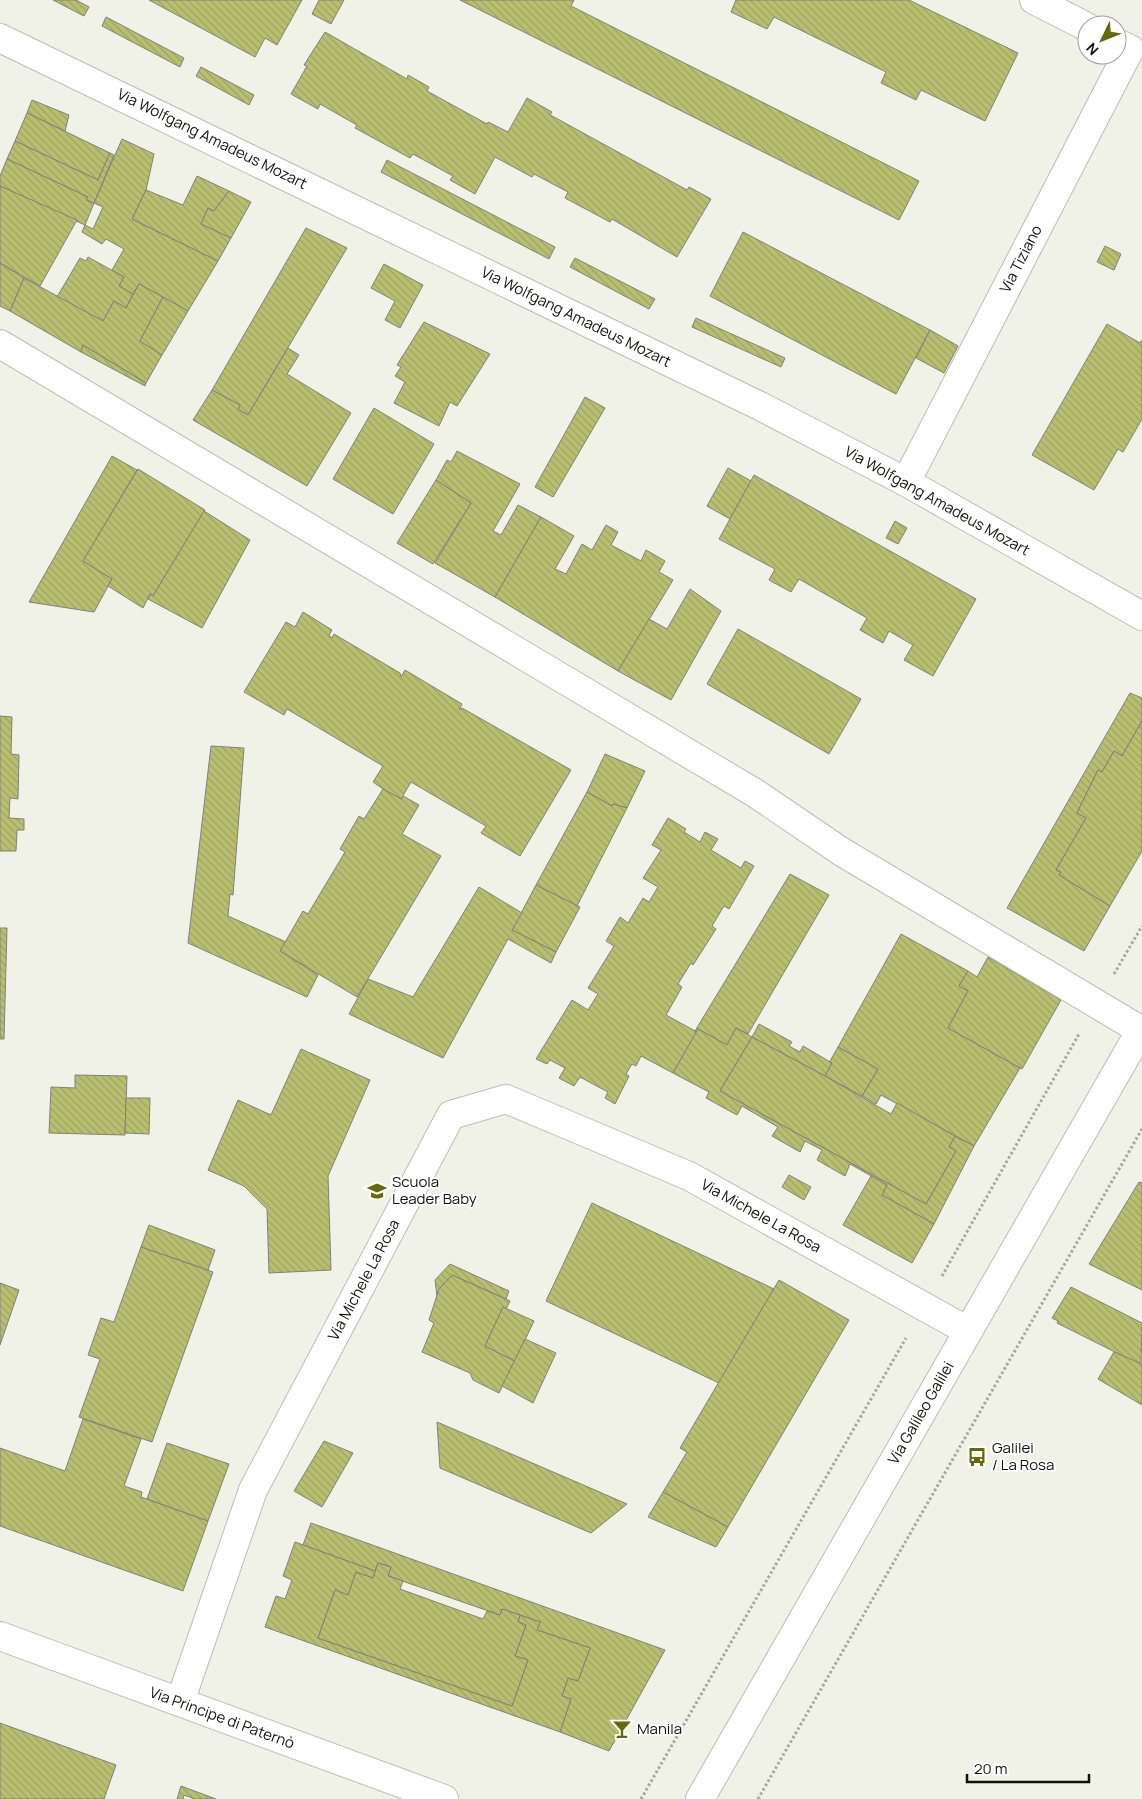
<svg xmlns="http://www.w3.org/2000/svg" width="1142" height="1799" font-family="Manrope,sans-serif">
<defs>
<pattern id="building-back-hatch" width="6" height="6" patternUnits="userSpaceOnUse" patternTransform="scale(1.25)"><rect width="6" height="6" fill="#b9bf70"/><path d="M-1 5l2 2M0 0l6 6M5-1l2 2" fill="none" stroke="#9ea360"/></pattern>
</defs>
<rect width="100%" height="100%" fill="#f0f2e8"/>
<g fill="url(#building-back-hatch)" stroke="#808179">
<path d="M 53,0 L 76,0 L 89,7 L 84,16 Z"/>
<path d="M 149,0 L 302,0 L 277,45 L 265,38 L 255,57 Z"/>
<path d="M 319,0 L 344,0 L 331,24 L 312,14 Z"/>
<path d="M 460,0 L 574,0 L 571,6 L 919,181 L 899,220 Z"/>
<path d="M 736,0 L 909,0 L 1018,53 L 985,121 L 921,90 L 916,100 L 881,83 L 886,72 L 774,17 L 767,29 L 731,12 Z"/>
<path d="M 106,17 L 184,58 L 180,67 L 102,26 Z"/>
<path d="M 325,32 L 407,79 L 408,75 L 429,87 L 427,91 L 487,124 L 488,122 L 508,132 L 527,98 L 552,112 L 550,115 L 554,117 L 687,190 L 689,187 L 711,199 L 677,257 L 612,219 L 610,222 L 565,198 L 568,192 L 534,174 L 532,177 L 495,157 L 475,194 L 450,180 L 453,176 L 413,154 L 410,158 L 355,128 L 357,125 L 320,104 L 318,109 L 291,94 L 307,66 L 304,65 Z"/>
<path d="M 201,67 L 254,95 L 249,105 L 196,76 Z"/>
<path d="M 32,100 L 69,115 L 65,131 L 27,113 Z"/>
<path d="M 27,113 L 110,153 L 98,180 L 15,141 Z"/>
<path d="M 122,139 L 154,154 L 146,190 L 132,219 L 218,261 L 188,311 L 139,284 L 133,294 L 119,286 L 124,277 L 112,270 L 124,249 L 106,239 L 102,244 L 82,232 L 85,225 L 93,229 L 103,207 L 94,203 Z"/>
<path d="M 15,141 L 98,180 L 110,153 L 114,155 L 94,203 L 86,200 L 88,197 L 7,159 Z"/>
<path d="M 7,159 L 88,197 L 86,200 L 94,203 L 85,225 L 0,186 L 0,176 Z"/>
<path d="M 387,160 L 555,247 L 549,259 L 381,172 Z"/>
<path d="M 197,176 L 229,191 L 214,211 L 208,208 L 201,224 L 231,238 L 218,261 L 132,219 L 146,190 L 183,205 Z"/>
<path d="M 0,186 L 77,220 L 40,286 L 0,263 Z"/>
<path d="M 229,191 L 251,202 L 231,238 L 201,224 L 208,208 L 214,211 Z"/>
<path d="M 306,228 L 347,248 L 248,415 L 238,409 L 240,405 L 212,390 Z"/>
<path d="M 743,232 L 930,330 L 896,394 L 710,296 Z"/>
<path d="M 1105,246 L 1121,254 L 1114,270 L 1097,262 Z"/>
<path d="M 88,257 L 124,277 L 119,286 L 133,294 L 126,308 L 114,301 L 103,321 L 57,297 L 80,258 L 86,261 Z"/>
<path d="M 575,258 L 655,299 L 649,309 L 570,267 Z"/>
<path d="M 0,263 L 24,278 L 10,311 L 0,306 Z"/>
<path d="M 384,264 L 423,285 L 400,328 L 385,320 L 395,301 L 371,288 Z"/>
<path d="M 24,278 L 103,321 L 114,301 L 126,308 L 139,284 L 163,297 L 140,341 L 162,355 L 146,383 L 83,345 L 81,352 L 10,311 Z"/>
<path d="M 163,297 L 188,311 L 162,355 L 140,341 Z"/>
<path d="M 696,318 L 785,358 L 781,367 L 692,327 Z"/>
<path d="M 424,322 L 490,354 L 457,406 L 450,402 L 439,426 L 394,403 L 405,382 L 395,376 L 401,367 L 397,365 Z"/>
<path d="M 1107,324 L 1140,343 L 1142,340 L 1142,419 L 1123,452 L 1118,449 L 1094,490 L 1032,455 Z"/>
<path d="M 930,330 L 958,346 L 944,373 L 916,358 Z"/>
<path d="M 83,345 L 146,383 L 145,386 L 81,352 Z"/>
<path d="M 288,348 L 299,355 L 287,374 L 351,413 L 307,486 L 193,420 L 212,390 L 240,405 L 238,409 L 248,415 Z"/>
<path d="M 585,397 L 605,408 L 553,497 L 535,487 Z"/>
<path d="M 374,408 L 434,444 L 393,514 L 333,479 Z"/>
<path d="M 457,451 L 520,484 L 493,531 L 501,535 L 518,505 L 541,517 L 495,597 L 435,563 L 471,503 L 436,480 L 447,460 L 451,462 Z"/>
<path d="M 112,456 L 137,470 L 83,561 L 112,579 L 94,612 L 29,602 Z"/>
<path d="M 728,468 L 751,481 L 730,519 L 707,506 Z"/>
<path d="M 138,469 L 205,510 L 153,596 L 150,594 L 143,608 L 108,586 L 112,579 L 83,561 Z"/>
<path d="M 754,475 L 976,599 L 933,676 L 904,660 L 913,645 L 889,631 L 883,643 L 860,630 L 867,618 L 799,579 L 791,592 L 769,580 L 775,569 L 719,539 Z"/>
<path d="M 436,480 L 471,503 L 433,564 L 397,543 Z"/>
<path d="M 204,511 L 250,540 L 202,628 L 148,599 L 150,594 L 153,596 Z"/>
<path d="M 541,517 L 574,536 L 555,569 L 566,574 L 582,544 L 592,550 L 606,525 L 618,532 L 611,545 L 641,561 L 646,550 L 665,561 L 659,572 L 673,580 L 618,671 L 495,597 Z"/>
<path d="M 895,521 L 907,528 L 898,544 L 886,538 Z"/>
<path d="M 690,589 L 721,611 L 671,700 L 618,671 L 649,619 L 667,629 Z"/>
<path d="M 303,612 L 332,630 L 329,635 L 332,638 L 334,634 L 400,673 L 401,677 L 405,670 L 462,704 L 459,710 L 462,708 L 571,770 L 520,856 L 481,833 L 486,826 L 411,782 L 401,799 L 383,789 L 373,782 L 383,766 L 287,709 L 284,715 L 244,692 L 286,622 L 295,627 Z"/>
<path d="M 738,629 L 861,699 L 829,754 L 707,684 Z"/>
<path d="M 1130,693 L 1142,698 L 1142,721 L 1122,756 L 1114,751 L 1102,772 L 1098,770 L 1077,813 L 1086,818 L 1056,870 L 1061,872 L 1059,875 L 1110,906 L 1084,951 L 1007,908 Z"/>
<path d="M 0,716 L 12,717 L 11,754 L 19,755 L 18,799 L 10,798 L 9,818 L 24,819 L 24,830 L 17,830 L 16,851 L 0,851 Z"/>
<path d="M 1142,721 L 1142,851 L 1110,906 L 1059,875 L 1061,872 L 1056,870 L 1086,818 L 1077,813 L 1098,770 L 1102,772 L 1114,751 L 1122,756 Z"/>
<path d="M 211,746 L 244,748 L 233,895 L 230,894 L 228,916 L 286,942 L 280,951 L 318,975 L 307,997 L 188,943 Z"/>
<path d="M 605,754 L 645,771 L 627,808 L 613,804 L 612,806 L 587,792 Z"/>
<path d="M 383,789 L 401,799 L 403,796 L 419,805 L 402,834 L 441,856 L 357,997 L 280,951 L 303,911 L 308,914 L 345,852 L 340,849 L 359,816 L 364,819 Z"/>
<path d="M 587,792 L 612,806 L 613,804 L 627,808 L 577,906 L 536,885 Z"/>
<path d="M 668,818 L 686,829 L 684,832 L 700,842 L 705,832 L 718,839 L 711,850 L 741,868 L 745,861 L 754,866 L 729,909 L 724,906 L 712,926 L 716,929 L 693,965 L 691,963 L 678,984 L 682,987 L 666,1015 L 697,1032 L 673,1073 L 641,1056 L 636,1066 L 632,1064 L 626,1074 L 629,1076 L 615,1104 L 605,1098 L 608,1092 L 580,1077 L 574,1086 L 559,1078 L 565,1068 L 550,1060 L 547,1064 L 536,1059 L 572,1000 L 588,1010 L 598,994 L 588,988 L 614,946 L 606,941 L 620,917 L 628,923 L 643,898 L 649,902 L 658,887 L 643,878 L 661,850 L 652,845 Z"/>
<path d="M 790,874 L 829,895 L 748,1034 L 736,1028 L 727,1045 L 698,1029 L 697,1032 L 695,1031 Z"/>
<path d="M 536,885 L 580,907 L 556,952 L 512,930 Z"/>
<path d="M 479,887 L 522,913 L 512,930 L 556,952 L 551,963 L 508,939 L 443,1058 L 349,1014 L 368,979 L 413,997 Z"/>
<path d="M 0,928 L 7,928 L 4,1039 L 0,1039 Z"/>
<path d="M 901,934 L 968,971 L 959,986 L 968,991 L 948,1028 L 1020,1068 L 974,1146 L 881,1095 L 876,1104 L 862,1096 L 878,1069 L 838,1047 Z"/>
<path d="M 988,957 L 1061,1000 L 1022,1069 L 948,1028 L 968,991 L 959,986 L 968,971 L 977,977 Z"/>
<path d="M 759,1024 L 792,1042 L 789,1046 L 800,1052 L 803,1046 L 832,1063 L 825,1076 L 752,1037 Z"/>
<path d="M 736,1028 L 752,1037 L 720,1091 L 926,1204 L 956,1151 L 949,1147 L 955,1136 L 974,1146 L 934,1224 L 882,1195 L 887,1185 L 850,1164 L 845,1176 L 817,1160 L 822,1150 L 805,1141 L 800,1152 L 772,1136 L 778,1127 L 742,1106 L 737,1115 L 706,1098 L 709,1092 L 673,1073 L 698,1029 L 727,1045 Z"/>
<path d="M 752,1037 L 825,1076 L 891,1114 L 897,1103 L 955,1136 L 949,1147 L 956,1151 L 926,1204 L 720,1091 Z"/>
<path d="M 838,1047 L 878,1069 L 862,1096 L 825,1076 L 832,1063 L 830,1061 Z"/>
<path d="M 301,1049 L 370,1080 L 328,1176 L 331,1270 L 269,1273 L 267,1209 L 244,1186 L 208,1170 L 238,1100 L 271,1115 Z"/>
<path d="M 75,1075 L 127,1076 L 125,1135 L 49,1133 L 51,1087 L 75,1088 Z"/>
<path d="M 126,1098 L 150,1098 L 149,1134 L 125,1133 Z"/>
<path d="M 789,1175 L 811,1187 L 804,1200 L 782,1187 Z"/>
<path d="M 871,1176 L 887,1185 L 882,1195 L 934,1224 L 912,1263 L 843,1225 Z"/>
<path d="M 1139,1182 L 1142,1183 L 1142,1290 L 1089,1264 Z"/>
<path d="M 592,1203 L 774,1289 L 719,1383 L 546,1301 Z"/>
<path d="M 149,1225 L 215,1250 L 208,1270 L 141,1247 Z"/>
<path d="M 141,1247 L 213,1272 L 152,1442 L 79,1417 L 100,1359 L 88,1355 L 101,1318 L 114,1322 Z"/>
<path d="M 450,1264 L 509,1291 L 506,1299 L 452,1275 L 439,1289 L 437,1296 L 435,1280 Z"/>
<path d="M 452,1275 L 510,1301 L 506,1309 L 503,1307 L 485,1346 L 515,1361 L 499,1393 L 473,1380 L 470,1373 L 422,1352 L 434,1323 L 429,1320 L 439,1289 Z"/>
<path d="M 779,1280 L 849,1320 L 728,1527 L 663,1492 L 687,1452 L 680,1448 Z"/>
<path d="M 0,1283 L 19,1290 L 0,1345 Z"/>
<path d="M 1071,1287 L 1142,1323 L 1141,1365 L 1057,1323 L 1058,1321 L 1052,1318 Z"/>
<path d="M 503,1307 L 534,1321 L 515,1361 L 485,1346 Z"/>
<path d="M 525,1339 L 556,1353 L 533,1403 L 502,1386 Z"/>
<path d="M 1114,1352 L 1142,1364 L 1142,1405 L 1098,1379 Z"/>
<path d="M 83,1419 L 141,1439 L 124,1486 L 142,1492 L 141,1497 L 208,1521 L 183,1591 L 0,1526 L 0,1448 L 65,1471 Z"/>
<path d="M 437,1422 L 588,1487 L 627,1504 L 591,1533 L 440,1468 Z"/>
<path d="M 324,1441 L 353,1453 L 322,1507 L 294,1491 Z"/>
<path d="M 167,1443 L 229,1464 L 208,1521 L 147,1499 Z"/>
<path d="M 663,1492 L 728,1527 L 716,1547 L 648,1517 Z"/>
<path d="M 311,1523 L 665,1650 L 609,1751 L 560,1732 L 571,1699 L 562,1696 L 568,1678 L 578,1681 L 590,1648 L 537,1630 L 540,1622 L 523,1616 L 502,1609 L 500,1615 L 388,1576 L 391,1567 L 378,1563 L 375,1571 L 303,1545 Z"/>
<path d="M 295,1542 L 375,1571 L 373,1578 L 356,1572 L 348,1595 L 335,1590 L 318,1638 L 512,1706 L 528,1660 L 515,1656 L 526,1625 L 518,1622 L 520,1615 L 540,1622 L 537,1630 L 590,1648 L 578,1681 L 568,1678 L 562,1696 L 571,1699 L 560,1732 L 265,1627 L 276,1596 L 285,1599 L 292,1580 L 283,1576 Z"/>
<path d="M 378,1563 L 391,1567 L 388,1576 L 403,1581 L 400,1589 L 483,1619 L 487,1611 L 500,1615 L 502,1609 L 520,1615 L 518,1622 L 526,1625 L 515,1656 L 528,1660 L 512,1706 L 318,1638 L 335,1590 L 348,1595 L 356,1572 L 373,1578 Z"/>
<path d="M 0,1723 L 116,1765 L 104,1799 L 0,1799 Z"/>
<path d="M 181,1786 L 216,1799 L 195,1799 L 184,1795 L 183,1799 L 177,1799 Z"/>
</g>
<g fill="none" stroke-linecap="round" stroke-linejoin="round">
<g stroke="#bcbdb4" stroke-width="30">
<g id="minor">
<path d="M 1034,0 L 1087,27"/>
<path d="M 0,38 L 760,406 L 906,482 L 1142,616"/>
<path d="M 0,344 L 755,793 L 842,852 L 1142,1031"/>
<path d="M 906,482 L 1130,49 L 1117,43"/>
<path d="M 0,1636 L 444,1799"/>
<path d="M 180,1702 L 253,1490 L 451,1115 L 506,1099 L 689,1176 L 968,1331"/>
<path d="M 700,1799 L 1142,1028"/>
</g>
</g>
<g stroke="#a6a79f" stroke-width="3" stroke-dasharray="2.5 2.5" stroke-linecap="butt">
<path d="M 1114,974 L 1142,926"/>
<path d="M 942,1276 L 1079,1034"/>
<path d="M 641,1799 L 906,1338"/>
<path d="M 758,1799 L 1142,1129"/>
</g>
<use href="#minor" stroke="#fff" stroke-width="28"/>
</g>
<defs>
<g id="school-bare" transform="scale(1.5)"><path d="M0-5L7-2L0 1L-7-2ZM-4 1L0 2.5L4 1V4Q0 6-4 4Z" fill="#656909" stroke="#fff" stroke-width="2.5" paint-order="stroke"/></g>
<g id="bus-bare" transform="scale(1.5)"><path d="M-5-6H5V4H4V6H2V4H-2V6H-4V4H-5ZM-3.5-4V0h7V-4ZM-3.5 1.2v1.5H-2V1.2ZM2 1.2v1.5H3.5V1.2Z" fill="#656909" stroke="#fff" stroke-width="2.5" paint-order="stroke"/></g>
<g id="bar-bare" transform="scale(1.5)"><path d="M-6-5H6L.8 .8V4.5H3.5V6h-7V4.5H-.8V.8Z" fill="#656909" stroke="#fff" stroke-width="2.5" paint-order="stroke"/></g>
</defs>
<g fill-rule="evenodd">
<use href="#school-bare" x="377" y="1191"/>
<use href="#bus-bare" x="977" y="1457"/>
<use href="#bar-bare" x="622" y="1729"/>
</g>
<g text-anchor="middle" stroke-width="4" stroke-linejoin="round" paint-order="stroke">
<g font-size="15" fill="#10110d" stroke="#fff">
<text transform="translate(212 139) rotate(26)" y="5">Via Wolfgang Amadeus Mozart</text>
<text transform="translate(1021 259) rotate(-63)" y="5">Via Tiziano</text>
<text transform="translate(576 317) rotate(26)" y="5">Via Wolfgang Amadeus Mozart</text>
<text transform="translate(937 501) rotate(29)" y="5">Via Wolfgang Amadeus Mozart</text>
<text transform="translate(761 1216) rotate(29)" y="5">Via Michele La Rosa</text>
<text transform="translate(364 1280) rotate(-62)" y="5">Via Michele La Rosa</text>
<text transform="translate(921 1413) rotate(-60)" y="5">Via Galileo Galilei</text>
<text transform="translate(222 1718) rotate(20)" y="5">Via Principe di Paternò</text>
</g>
<g font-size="15" fill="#10110d" stroke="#fff" text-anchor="start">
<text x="392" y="1187">Scuola<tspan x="392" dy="17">Leader Baby</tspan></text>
<text x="992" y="1453">Galilei<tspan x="992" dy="17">/ La Rosa</tspan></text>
<text x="637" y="1734">Manila</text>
</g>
</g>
<g transform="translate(1102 40) rotate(227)"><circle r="24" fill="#ffffff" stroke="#9fa09e"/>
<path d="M0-4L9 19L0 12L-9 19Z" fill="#656909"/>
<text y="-8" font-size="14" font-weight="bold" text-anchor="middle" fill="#10110d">N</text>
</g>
<path d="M967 1774v8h122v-8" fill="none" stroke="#10110d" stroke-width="2.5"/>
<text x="974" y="1774" font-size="15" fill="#10110d" stroke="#ffffff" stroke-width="4" paint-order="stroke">20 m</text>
</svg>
